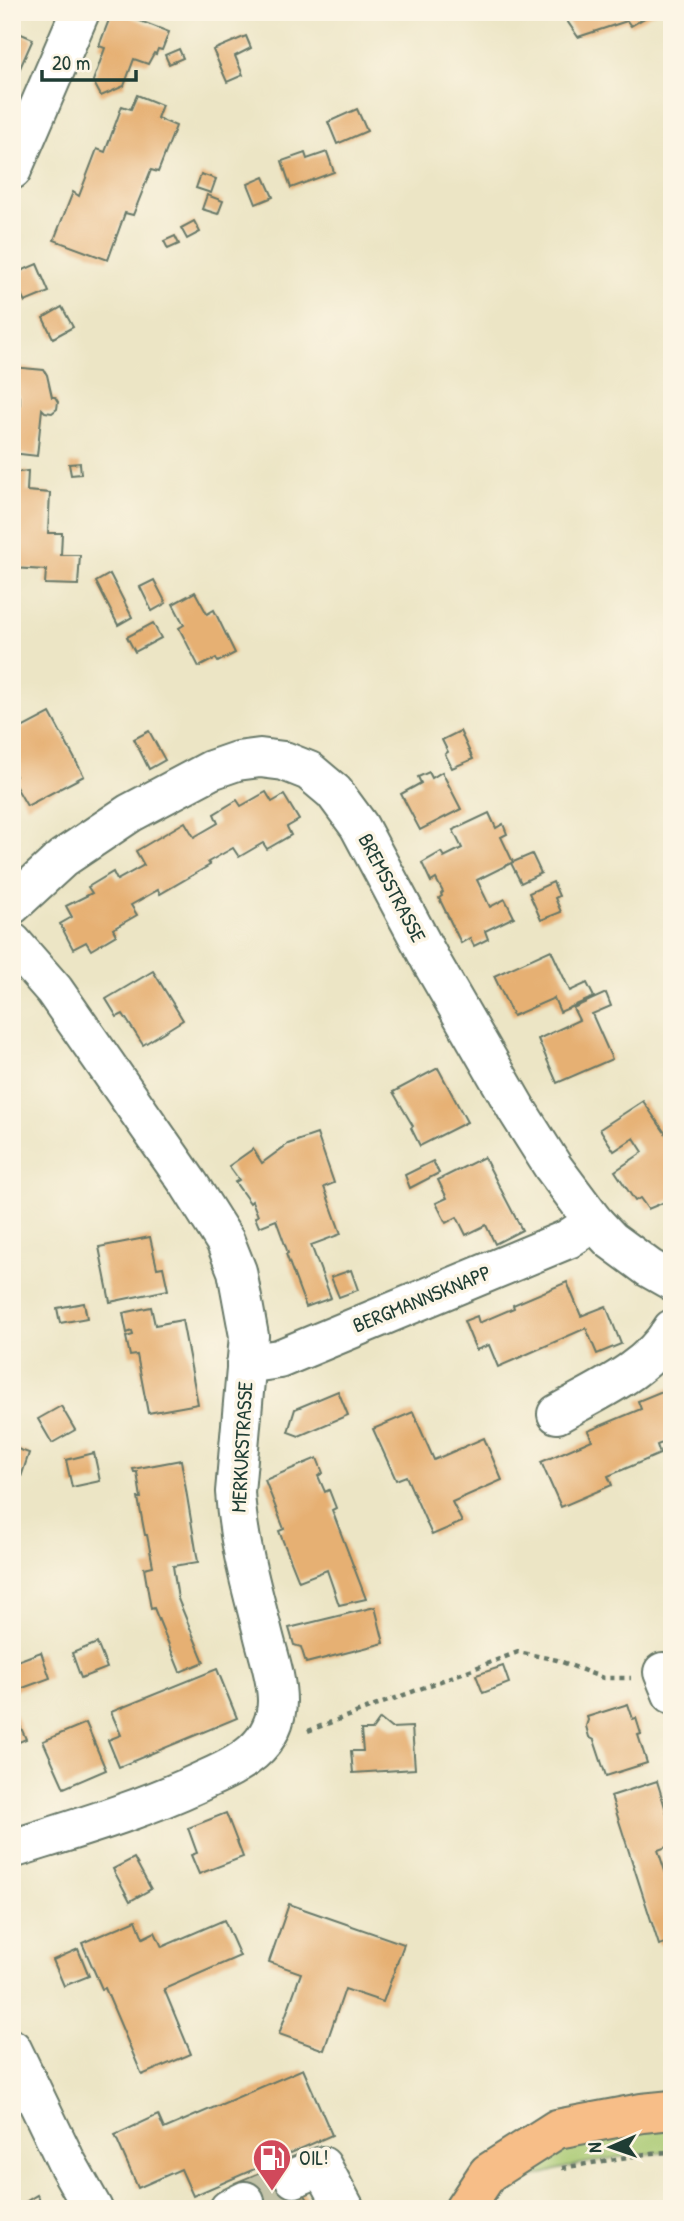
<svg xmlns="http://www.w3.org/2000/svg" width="684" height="2221" font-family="'Patrick Hand',sans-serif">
<rect width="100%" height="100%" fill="#fcf5e5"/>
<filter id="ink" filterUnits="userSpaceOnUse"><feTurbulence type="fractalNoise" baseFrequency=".0143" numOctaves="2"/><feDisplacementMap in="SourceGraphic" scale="14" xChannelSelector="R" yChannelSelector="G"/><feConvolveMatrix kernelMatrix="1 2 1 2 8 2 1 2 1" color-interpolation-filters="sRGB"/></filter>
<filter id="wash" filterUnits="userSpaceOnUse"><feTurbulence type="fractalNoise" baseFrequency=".00686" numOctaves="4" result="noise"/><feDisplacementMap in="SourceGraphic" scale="28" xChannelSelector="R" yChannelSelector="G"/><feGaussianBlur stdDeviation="1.57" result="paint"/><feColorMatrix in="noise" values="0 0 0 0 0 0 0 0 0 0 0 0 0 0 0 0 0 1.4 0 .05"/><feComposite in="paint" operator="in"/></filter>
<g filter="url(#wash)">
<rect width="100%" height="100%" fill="#ece5c5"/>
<path fill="#a9c972" stroke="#648353" stroke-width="2" d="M 672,2110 L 672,2152 C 614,2155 554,2167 501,2189 L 488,2173 Z"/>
<g id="blocks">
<g fill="#e6b073">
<path d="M 112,12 L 117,12 L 169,32 L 162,50 L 158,49 L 156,54 L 154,53 L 148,64 L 134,59 L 124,86 L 101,96 L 93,81 L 105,48 L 99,46 Z"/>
<path d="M 561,12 L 655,12 L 631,26 L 627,21 L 578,37 Z"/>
<path d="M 12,30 L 33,39 L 12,86 Z"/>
<path d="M 246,36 L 251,48 L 235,56 L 243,75 L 227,82 L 213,50 Z"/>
<path d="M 179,49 L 183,58 L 169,64 L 165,55 Z"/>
<path d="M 137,95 L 162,105 L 157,118 L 176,126 L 158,172 L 151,170 L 133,215 L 125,213 L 108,260 L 54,240 L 73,192 L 79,196 L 97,149 L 105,152 L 122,106 L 131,109 Z"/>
<path d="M 357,109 L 367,131 L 337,144 L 328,122 Z"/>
<path d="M 327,152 L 334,172 L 291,188 L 282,161 L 305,153 L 307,159 Z"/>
<path d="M 201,174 L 216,179 L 211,193 L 196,188 Z"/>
<path d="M 264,177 L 273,197 L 256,204 L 248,184 Z"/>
<path d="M 207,195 L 223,201 L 218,214 L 202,209 Z"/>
<path d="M 194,221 L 200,232 L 187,239 L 181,228 Z"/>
<path d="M 175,236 L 179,244 L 168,249 L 164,241 Z"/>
<path d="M 37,264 L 49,292 L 25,302 L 13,278 L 14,274 Z"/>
<path d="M 62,307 L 73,327 L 53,338 L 43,318 Z"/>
<path d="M 12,367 L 44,370 L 47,375 L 52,397 L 55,397 L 58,402 L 57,409 L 52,413 L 45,412 L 42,409 L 37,456 L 12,453 L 12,403 L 20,404 L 20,398 L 17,394 L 12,393 Z"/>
<path d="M 80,463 L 81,474 L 71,475 L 69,464 Z"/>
<path d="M 28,471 L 27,491 L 50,493 L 48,533 L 62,533 L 61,555 L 80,555 L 78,585 L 45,584 L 46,570 L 12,568 L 12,473 Z"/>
<path d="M 110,574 L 132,617 L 118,625 L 96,582 Z"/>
<path d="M 154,580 L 166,603 L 152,611 L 140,587 Z"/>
<path d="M 195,592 L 207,614 L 214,610 L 235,653 L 218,662 L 216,658 L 199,667 L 179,628 L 184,625 L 173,604 Z"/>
<path d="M 153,623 L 161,638 L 135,652 L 127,637 Z"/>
<path d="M 50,713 L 84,776 L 27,806 L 12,780 L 16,776 L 12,768 L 12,733 Z"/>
<path d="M 149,731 L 165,760 L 149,769 L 134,739 Z"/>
<path d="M 460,731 L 473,759 L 452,768 L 445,754 L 448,752 L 442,740 Z"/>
<path d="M 429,772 L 432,778 L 442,772 L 461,809 L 420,830 L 401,794 L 421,783 L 418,777 Z"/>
<path d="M 266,792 L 272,802 L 284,795 L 299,820 L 287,827 L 291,835 L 267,849 L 263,843 L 239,857 L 233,848 L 208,862 L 210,865 L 160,894 L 158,890 L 131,905 L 137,915 L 113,929 L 116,935 L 91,950 L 86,942 L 73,949 L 60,924 L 72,917 L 66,906 L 92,893 L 88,887 L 113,872 L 117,880 L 144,865 L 136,851 L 185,822 L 194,837 L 218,823 L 214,814 L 237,800 L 241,806 Z"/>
<path d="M 489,813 L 496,828 L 503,824 L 507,834 L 501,837 L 513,862 L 511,863 L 532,854 L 541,873 L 521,883 L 511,863 L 477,880 L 490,907 L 505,899 L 514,917 L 485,931 L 488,939 L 474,946 L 470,938 L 461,943 L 439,898 L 442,896 L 441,894 L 443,892 L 436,879 L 431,882 L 422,863 L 441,852 L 444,857 L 462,848 L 453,830 Z"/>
<path d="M 553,882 L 559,896 L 555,898 L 561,912 L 541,920 L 529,893 Z"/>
<path d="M 551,950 L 570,991 L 587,983 L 594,997 L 560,1012 L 554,998 L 513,1016 L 494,976 Z"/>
<path d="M 153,971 L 183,1020 L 143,1045 L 123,1014 L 117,1017 L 106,999 Z"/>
<path d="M 606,993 L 611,1006 L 592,1014 L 612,1059 L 557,1083 L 538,1039 L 579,1020 L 573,1008 Z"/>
<path d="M 438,1068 L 467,1122 L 420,1146 L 411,1128 L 413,1126 L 393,1092 Z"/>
<path d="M 643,1101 L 672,1143 L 672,1199 L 648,1209 L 640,1198 L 635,1201 L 615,1171 L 643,1152 L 634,1138 L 614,1151 L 600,1129 Z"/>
<path d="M 317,1134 L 334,1183 L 324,1187 L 341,1234 L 311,1245 L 331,1298 L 306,1307 L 286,1254 L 288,1253 L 276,1220 L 259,1227 L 255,1217 L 258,1216 L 252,1201 L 250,1203 L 235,1182 L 239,1180 L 229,1166 L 253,1149 L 262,1163 L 288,1144 Z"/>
<path d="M 484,1157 L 522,1230 L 495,1244 L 486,1225 L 466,1235 L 457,1217 L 446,1223 L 436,1203 L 447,1198 L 438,1180 Z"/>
<path d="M 433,1161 L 439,1173 L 410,1188 L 405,1175 Z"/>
<path d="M 150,1237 L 157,1268 L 163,1267 L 168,1290 L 110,1302 L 99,1247 Z"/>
<path d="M 351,1270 L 358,1290 L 339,1297 L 331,1277 Z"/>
<path d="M 567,1282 L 581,1316 L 606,1306 L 621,1344 L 597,1354 L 586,1328 L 498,1367 L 489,1345 L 476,1350 L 464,1321 L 477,1316 L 479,1323 L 514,1308 L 513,1305 Z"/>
<path d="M 84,1303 L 87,1318 L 60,1323 L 57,1308 Z"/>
<path d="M 151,1307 L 155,1325 L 182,1320 L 198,1404 L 148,1413 L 137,1355 L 130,1356 L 126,1337 L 133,1335 L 132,1331 L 127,1333 L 123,1313 Z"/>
<path d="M 672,1387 L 672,1439 L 657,1445 L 660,1454 L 608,1476 L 612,1485 L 561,1507 L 541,1462 L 592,1440 L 588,1431 L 641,1409 L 638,1401 Z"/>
<path d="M 338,1391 L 348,1415 L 299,1436 L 288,1432 L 295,1409 Z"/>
<path d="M 61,1406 L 75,1430 L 52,1443 L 38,1419 Z"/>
<path d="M 413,1412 L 434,1460 L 484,1438 L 502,1480 L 452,1502 L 462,1522 L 432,1535 L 406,1476 L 396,1480 L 373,1429 Z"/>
<path d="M 12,1447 L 29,1453 L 19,1483 L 12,1481 Z"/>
<path d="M 94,1453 L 100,1481 L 72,1487 L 66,1460 Z"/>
<path d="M 317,1458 L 323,1473 L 318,1476 L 325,1492 L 329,1490 L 336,1508 L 332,1510 L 366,1599 L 339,1605 L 327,1570 L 299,1581 L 279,1531 L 284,1529 L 265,1480 Z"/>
<path d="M 181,1460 L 198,1562 L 173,1566 L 178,1599 L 204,1662 L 180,1672 L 154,1608 L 151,1609 L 144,1568 L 153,1566 L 147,1535 L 145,1535 L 138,1498 L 141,1498 L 137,1472 L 134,1472 L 133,1469 Z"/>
<path d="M 375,1607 L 384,1643 L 306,1663 L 301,1647 L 294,1645 L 289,1628 Z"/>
<path d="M 97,1643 L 107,1668 L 81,1678 L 72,1653 Z"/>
<path d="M 41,1652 L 50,1678 L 12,1692 L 12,1663 Z"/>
<path d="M 503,1666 L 509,1683 L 483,1693 L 476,1675 Z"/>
<path d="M 217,1669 L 237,1718 L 119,1767 L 108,1740 L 121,1735 L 111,1712 Z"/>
<path d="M 628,1704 L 633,1719 L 636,1718 L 641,1734 L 638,1735 L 647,1763 L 606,1776 L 594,1740 L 589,1737 L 586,1726 L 588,1720 L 587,1717 Z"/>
<path d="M 12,1708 L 26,1739 L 12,1745 Z"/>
<path d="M 380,1719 L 391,1728 L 412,1727 L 415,1769 L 353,1773 L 351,1751 L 363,1751 L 361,1730 L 372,1730 Z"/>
<path d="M 86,1723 L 106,1770 L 64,1788 L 43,1741 Z"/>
<path d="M 657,1781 L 672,1830 L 672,1845 L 658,1850 L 666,1874 L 672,1872 L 672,1941 L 659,1945 L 611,1796 Z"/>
<path d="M 226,1813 L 243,1857 L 199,1874 L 191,1855 L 197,1853 L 188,1828 Z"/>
<path d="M 134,1858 L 151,1889 L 130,1901 L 113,1869 Z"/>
<path d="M 289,1904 L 404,1944 L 383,2002 L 345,1989 L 324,2050 L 279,2034 L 301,1973 L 269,1962 Z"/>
<path d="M 136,1920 L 143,1938 L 155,1932 L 162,1947 L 224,1920 L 240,1956 L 164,1989 L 191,2054 L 142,2075 L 105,1988 L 102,1989 L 82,1943 Z"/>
<path d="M 78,1949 L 89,1976 L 64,1986 L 53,1960 Z"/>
<path d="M 303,2069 L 332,2135 L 193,2196 L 181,2169 L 138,2188 L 115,2135 L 158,2115 L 164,2129 Z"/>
<path d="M 284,2163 L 314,2209 L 250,2209 L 235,2183 Z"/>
<path d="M 37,2195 L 45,2209 L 14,2209 Z"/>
</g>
</g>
</g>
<g filter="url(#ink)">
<use href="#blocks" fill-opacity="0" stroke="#677867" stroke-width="2"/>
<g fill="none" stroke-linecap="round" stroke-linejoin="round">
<path stroke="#c3c3a8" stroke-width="38" stroke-dasharray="38 19" stroke-linecap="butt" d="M 245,2201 L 294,2178"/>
<g stroke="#677867" stroke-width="42">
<g id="minor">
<path d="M 12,170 L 80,12"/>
<path d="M 12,905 L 63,858 L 130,813 L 211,770 L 237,761 L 260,758 L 284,761 L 309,771 L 334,792 L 359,826 L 432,963 L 517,1110 L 553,1167 L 594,1222 L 611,1240 L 649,1268 L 672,1281"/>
<path d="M 12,942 L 54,990 L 189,1184 L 225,1241 L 237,1271 L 249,1336 L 235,1492 C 238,1541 251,1586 263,1633 C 268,1654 277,1678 277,1701 C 277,1720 268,1739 253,1752 C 237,1766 217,1774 198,1783 C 138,1811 75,1829 12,1849"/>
<path d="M 246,1364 L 279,1359 L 568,1239 L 594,1222"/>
<path d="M 557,1414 C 597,1391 648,1370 672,1329"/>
<path d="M 663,1672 L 672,1694"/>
<path d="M 12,2049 L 66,2161 L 93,2209"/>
<path d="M 294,2178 L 322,2166 L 345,2209"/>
<path d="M 229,2209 L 245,2201"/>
</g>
</g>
<g stroke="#677867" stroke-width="42">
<path id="major" d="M 464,2209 L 488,2173 L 557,2129 L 642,2113 L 672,2110"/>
</g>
<g stroke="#677867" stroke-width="4.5" stroke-dasharray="5 5" stroke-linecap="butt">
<path d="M 308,1731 L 518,1652 L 557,1660 L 603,1678 L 631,1678"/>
<path d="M 562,2168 L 651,2153 L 672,2152"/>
</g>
<use href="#minor" stroke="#fff" stroke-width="38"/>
<use href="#major" stroke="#f7be88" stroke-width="38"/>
</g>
</g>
<defs>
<g id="fuel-pin" transform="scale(2.0125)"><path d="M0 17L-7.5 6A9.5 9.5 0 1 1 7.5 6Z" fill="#d1495b" stroke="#fcf5e5"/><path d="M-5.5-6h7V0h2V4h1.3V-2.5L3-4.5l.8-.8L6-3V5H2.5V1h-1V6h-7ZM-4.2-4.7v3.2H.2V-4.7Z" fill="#fff"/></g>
</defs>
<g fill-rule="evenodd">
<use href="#fuel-pin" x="272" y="2158"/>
</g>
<g text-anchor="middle" stroke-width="7" stroke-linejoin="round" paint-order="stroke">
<g font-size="21" fill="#1f3d34" stroke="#fcf5e5">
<text transform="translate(392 888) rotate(62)" y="7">BREMSSTRASSE</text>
<text transform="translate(422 1299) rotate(-22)" y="7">BERGMANNSKNAPP</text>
<text transform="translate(242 1447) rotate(-87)" y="7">MERKURSTRASSE</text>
</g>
<g font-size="21" fill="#1f3d34" stroke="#fcf5e5" text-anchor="start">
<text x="299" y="2165">OIL!</text>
</g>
</g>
<rect width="684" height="2221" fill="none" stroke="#fcf5e5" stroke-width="42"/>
<g transform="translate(611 2147) rotate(268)" stroke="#fcf5e5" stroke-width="5" paint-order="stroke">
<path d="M0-5L12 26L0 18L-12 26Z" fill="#1f3d34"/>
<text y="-10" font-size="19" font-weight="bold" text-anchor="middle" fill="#1f3d34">N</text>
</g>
<path d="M42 70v10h94v-10" fill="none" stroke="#1f3d34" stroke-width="3.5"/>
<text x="52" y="70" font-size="21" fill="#1f3d34" stroke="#fcf5e5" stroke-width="5" paint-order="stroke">20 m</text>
</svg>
